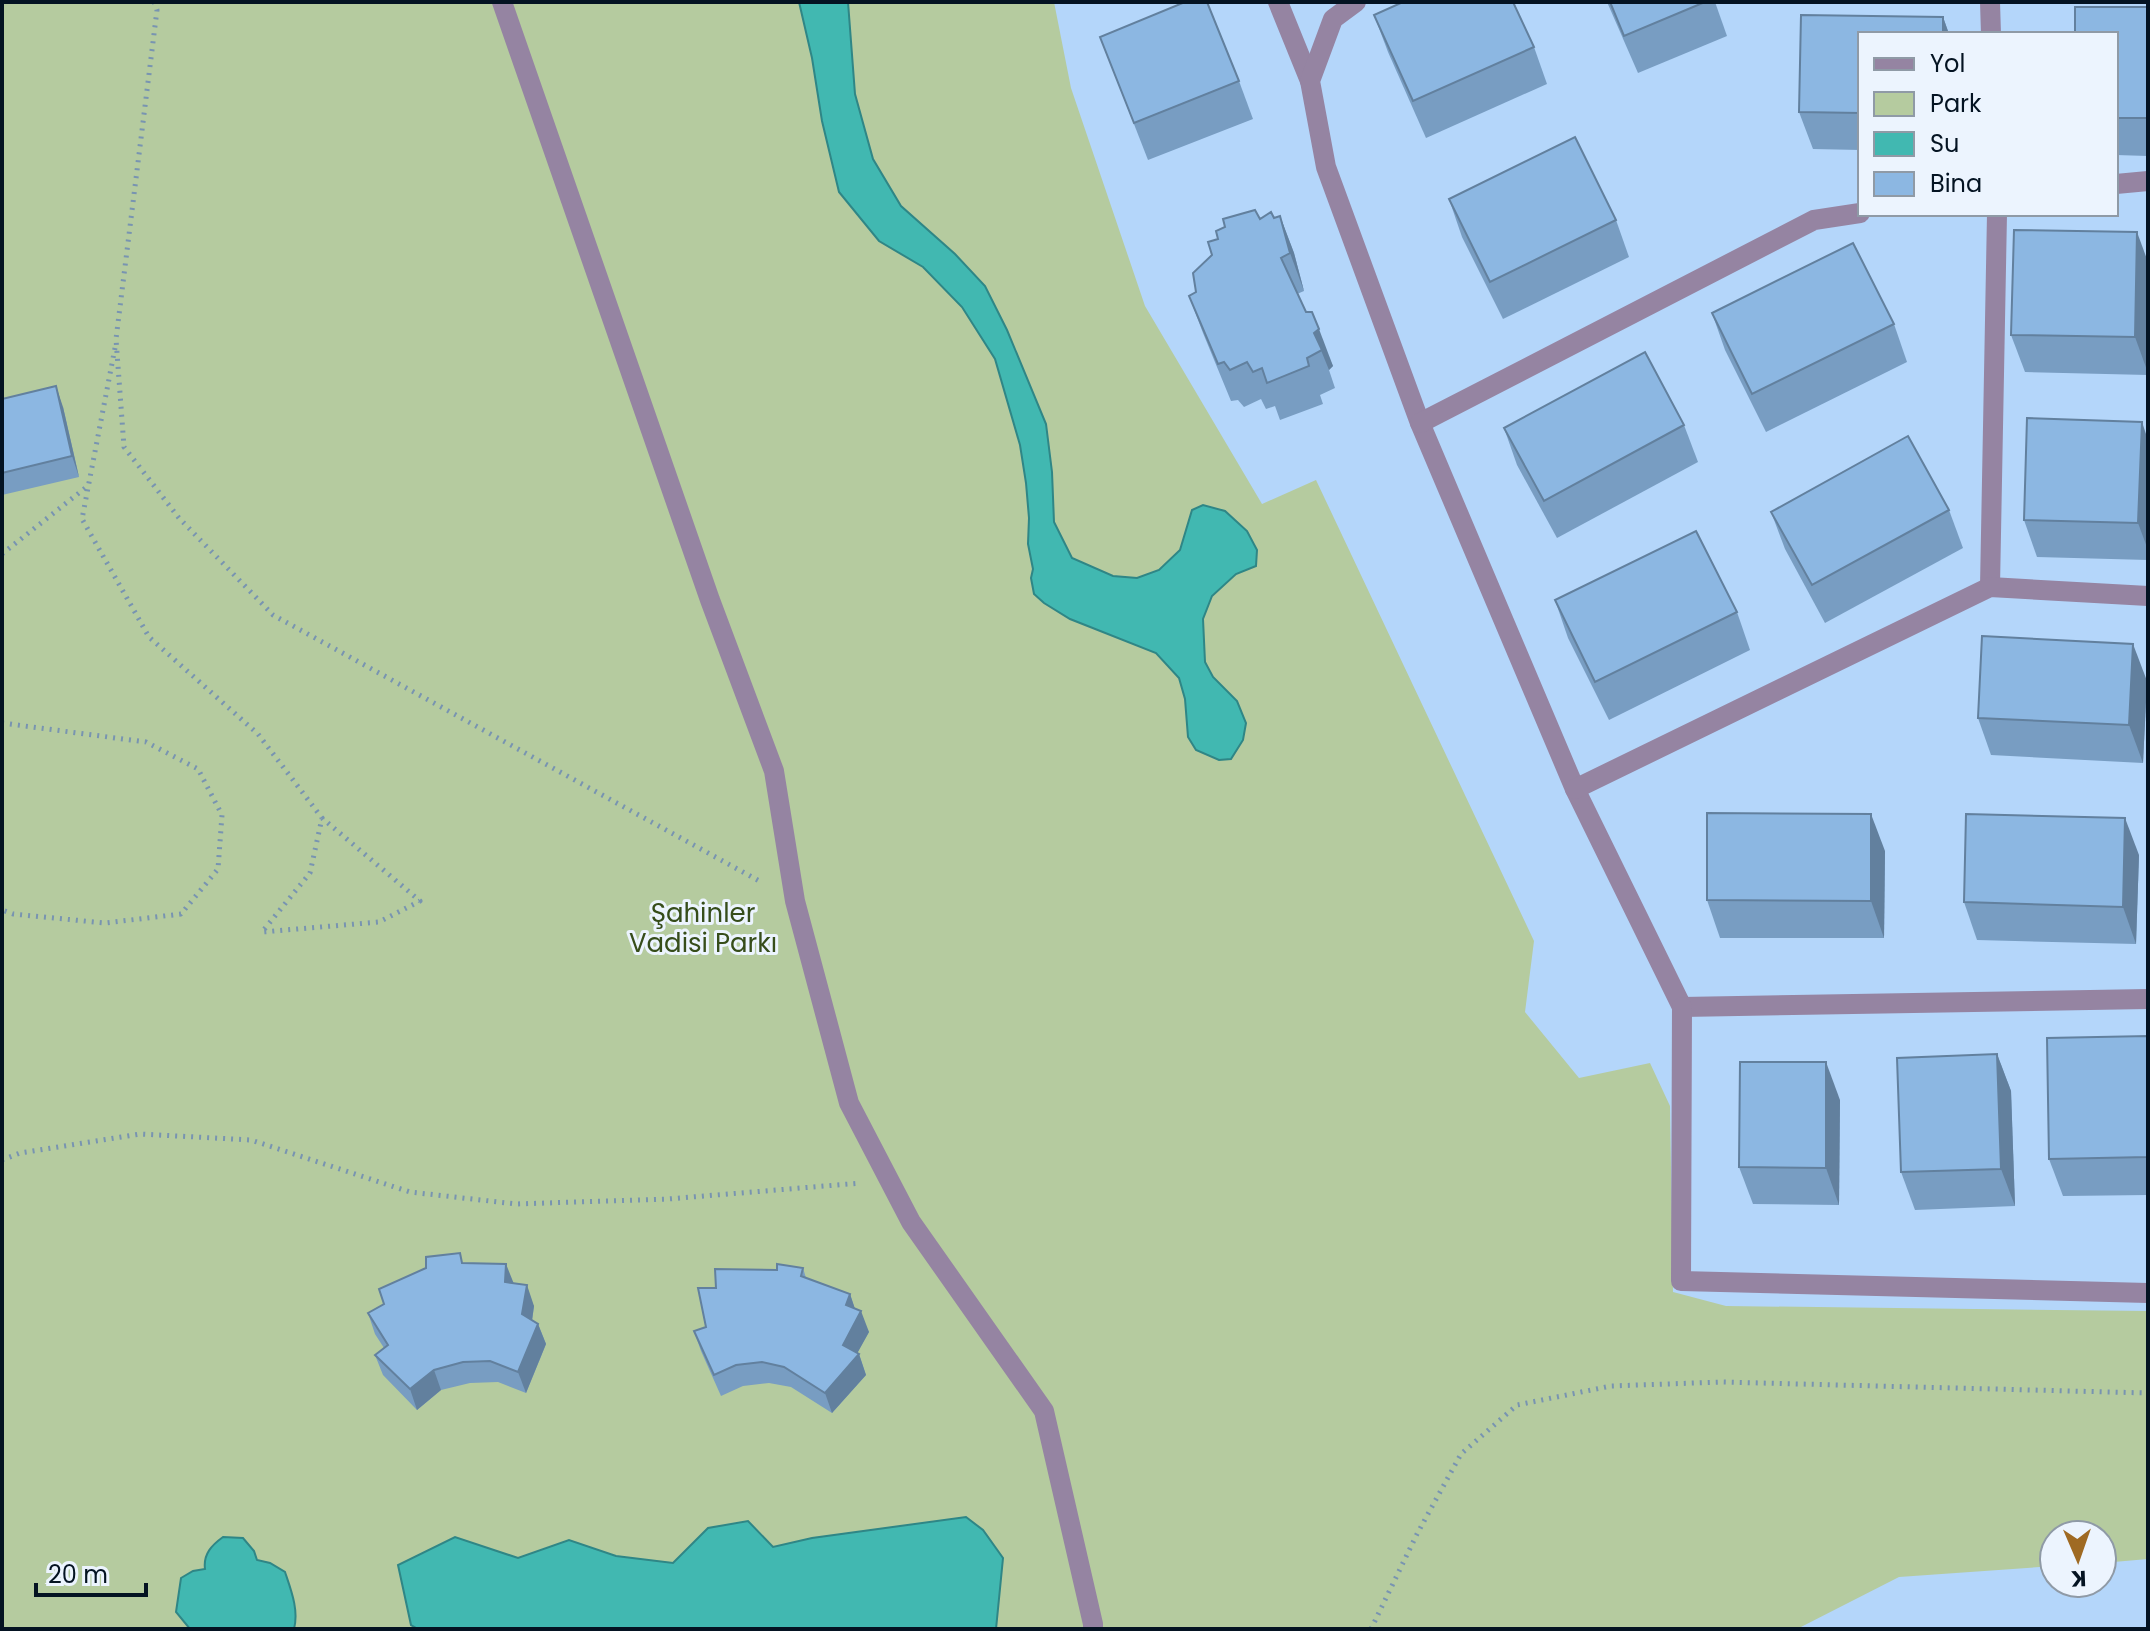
<svg xmlns="http://www.w3.org/2000/svg" width="2150" height="1631" font-family="Poppins,sans-serif">
<rect width="100%" height="100%" fill="#b4d6fa"/>
<path fill="#b5cb9f" d="M 2,2 L 1054,2 L 1071,88 L 1145,306 L 1262,504 L 1316,480 L 1534,941 L 1525,1012 L 1579,1078 L 1650,1063 L 1670,1106 L 1673,1292 L 1726,1306 L 2148,1311 L 2148,1559 L 2102,1563 L 2102,1535 L 2054,1535 L 2054,1566 L 1899,1577 L 1797,1629 L 2,1629 Z"/>
<g fill="#41b8b1" stroke="#2f8686" stroke-width="2">
<path d="M 799,2 L 848,2 L 855,94 L 873,159 L 901,206 L 955,254 L 985,286 L 1007,330 L 1046,424 L 1052,472 L 1054,522 L 1072,558 L 1113,576 L 1137,578 L 1159,570 L 1180,550 L 1192,510 L 1203,505 L 1225,511 L 1247,531 L 1257,550 L 1256,566 L 1236,574 L 1212,596 L 1203,619 L 1205,662 L 1213,677 L 1237,701 L 1246,723 L 1243,740 L 1231,759 L 1219,760 L 1196,750 L 1188,737 L 1185,699 L 1179,678 L 1156,653 L 1070,619 L 1044,603 L 1034,594 L 1031,578 L 1033,569 L 1028,544 L 1029,518 L 1026,483 L 1020,445 L 995,359 L 962,307 L 923,267 L 879,241 L 839,192 L 822,121 L 812,58 Z"/>
<path d="M 966,1517 L 983,1530 L 1003,1558 L 996,1629 L 418,1629 L 411,1625 L 398,1565 L 455,1537 L 518,1558 L 569,1540 L 616,1556 L 673,1563 L 708,1528 L 748,1521 L 773,1547 L 812,1538 Z"/>
<path d="M 223,1537 L 243,1538 L 254,1551 L 257,1560 L 270,1563 L 285,1572 C 291,1590 299,1610 294,1629 L 190,1629 L 176,1612 L 181,1578 L 193,1571 L 205,1569 C 203,1554 212,1545 223,1537 Z"/>
</g>
<g fill="none" stroke-linecap="round" stroke-linejoin="round">
<g stroke="#7894b1" stroke-width="5" stroke-dasharray="2 6" stroke-linecap="butt">
<path d="M 154,2 L 157,10 L 116,339 L 124,447 L 179,518 L 273,615 L 763,883"/>
<path d="M 115,348 L 82,519 L 149,637 L 258,734 L 322,818 L 310,873 L 262,932 L 379,922 L 420,901 L 322,818"/>
<path d="M 2,554 L 89,485"/>
<path d="M 2,723 L 146,742 L 198,769 L 222,815 L 218,869 L 181,914 L 105,923 L 13,914 L 2,910"/>
<path d="M 2,1160 L 20,1153 L 140,1134 L 251,1140 L 410,1192 L 516,1204 L 668,1199 L 861,1183"/>
<path d="M 1371,1629 L 1417,1534 L 1461,1454 L 1517,1405 L 1611,1386 L 1722,1382 L 2148,1393"/>
</g>
<g stroke="#9584a2" stroke-width="20">
<path d="M 502,2 L 710,600 L 774,771 L 795,901 L 849,1103 L 911,1222 L 1044,1411 L 1093,1624 L 1093,1629"/>
<path d="M 1278,2 L 1310,81"/>
<path d="M 1356,2 L 1333,19 L 1310,81 L 1326,167 L 1420,423 L 1575,789 L 1682,1007 L 2148,999"/>
<path d="M 1990,2 L 1991,34"/>
<path d="M 2116,184 L 2148,181"/>
<path d="M 1420,423 L 1814,220 L 1860,213"/>
<path d="M 1990,587 L 1997,214"/>
<path d="M 1575,789 L 1990,587 L 2148,596"/>
<path d="M 1682,1007 L 1681,1281 L 2148,1293"/>
</g>
</g>
<g fill="#789dc2">
<path d="M 1607,2 L 1715,2 L 1727,36 L 1638,73 Z"/>
<path d="M 2148,7 L 2148,156 L 2116,155 L 2116,34 Z"/>
<path d="M 1374,15 L 1534,47 L 1547,84 L 1426,138 L 1388,52 Z"/>
<path d="M 1801,15 L 1943,17 L 1949,34 L 1860,34 L 1860,150 L 1813,149 L 1799,112 Z"/>
<path d="M 1100,37 L 1239,81 L 1253,119 L 1148,160 Z"/>
<path d="M 1449,199 L 1616,220 L 1629,257 L 1503,319 L 1462,237 Z"/>
<path d="M 1280,216 L 1294,253 L 1304,291 L 1297,294 L 1333,366 L 1329,370 L 1335,388 L 1320,395 L 1323,404 L 1280,420 L 1275,406 L 1266,409 L 1261,399 L 1244,407 L 1238,400 L 1231,401 L 1203,333 L 1189,296 L 1196,292 L 1218,239 Z"/>
<path d="M 2148,262 L 2148,375 L 2025,372 L 2011,335 Z"/>
<path d="M 1712,313 L 1894,324 L 1907,362 L 1766,432 L 1725,350 Z"/>
<path d="M 2,399 L 63,407 L 79,477 L 2,495 Z"/>
<path d="M 1684,425 L 1698,462 L 1557,538 L 1517,465 L 1504,428 Z"/>
<path d="M 2148,440 L 2148,560 L 2037,557 L 2024,520 Z"/>
<path d="M 1949,510 L 1963,548 L 1825,623 L 1785,549 L 1771,512 Z"/>
<path d="M 1555,600 L 1737,612 L 1750,650 L 1609,720 L 1568,638 Z"/>
<path d="M 2147,681 L 2143,763 L 1991,755 L 1978,718 Z"/>
<path d="M 1885,851 L 1884,938 L 1720,938 L 1707,900 Z"/>
<path d="M 2139,855 L 2136,944 L 1977,940 L 1964,902 Z"/>
<path d="M 2148,1036 L 2148,1195 L 2063,1196 L 2049,1159 Z"/>
<path d="M 1997,1054 L 2011,1091 L 2015,1206 L 1915,1210 L 1901,1172 Z"/>
<path d="M 1840,1100 L 1839,1205 L 1753,1204 L 1739,1167 Z"/>
<path d="M 463,1263 L 513,1283 L 534,1306 L 532,1320 L 538,1324 L 546,1344 L 526,1393 L 498,1382 L 470,1383 L 441,1390 L 417,1410 L 383,1375 L 375,1355 L 384,1348 L 375,1334 L 368,1313 Z"/>
<path d="M 803,1268 L 806,1278 L 850,1294 L 855,1309 L 869,1332 L 857,1353 L 859,1354 L 866,1375 L 832,1413 L 791,1387 L 769,1383 L 743,1386 L 721,1396 L 701,1351 L 694,1331 L 706,1327 L 716,1288 L 777,1270 Z"/>
</g>
<g fill="#62809e">
<path d="M 1943,17 L 1949,34 L 1943,34 Z"/>
<path d="M 1280,216 L 1294,253 L 1304,291 L 1290,253 Z"/>
<path d="M 2137,232 L 2148,262 L 2148,373 L 2135,337 Z"/>
<path d="M 1319,329 L 1333,366 L 1329,370 L 1314,333 Z"/>
<path d="M 56,386 L 63,407 L 79,477 L 72,456 Z"/>
<path d="M 2142,422 L 2148,440 L 2148,550 L 2138,523 Z"/>
<path d="M 2133,644 L 2147,681 L 2143,763 L 2129,725 Z"/>
<path d="M 1871,814 L 1885,851 L 1884,938 L 1871,901 Z"/>
<path d="M 2125,818 L 2139,855 L 2136,944 L 2123,907 Z"/>
<path d="M 1997,1054 L 2011,1091 L 2015,1206 L 2001,1169 Z"/>
<path d="M 1826,1062 L 1840,1100 L 1839,1205 L 1826,1168 Z"/>
<path d="M 506,1264 L 514,1284 L 505,1282 Z"/>
<path d="M 527,1285 L 534,1306 L 530,1335 L 522,1314 Z"/>
<path d="M 850,1294 L 857,1315 L 846,1305 Z"/>
<path d="M 861,1311 L 869,1332 L 853,1361 L 859,1354 L 866,1375 L 832,1413 L 825,1393 L 843,1345 Z"/>
<path d="M 538,1324 L 546,1344 L 526,1393 L 518,1372 Z"/>
<path d="M 434,1370 L 441,1390 L 417,1410 L 410,1389 Z"/>
</g>
<g fill="#8cb7e2" stroke="#62809e" stroke-width="2">
<path d="M 1185,2 L 1207,2 L 1239,81 L 1134,123 L 1100,37 Z"/>
<path d="M 1403,2 L 1513,2 L 1534,47 L 1413,101 L 1374,15 Z"/>
<path d="M 1610,2 L 1705,2 L 1624,36 Z"/>
<path d="M 2075,7 L 2148,7 L 2148,118 L 2116,118 L 2116,34 L 2075,34 Z"/>
<path d="M 1801,15 L 1943,17 L 1943,34 L 1860,34 L 1860,113 L 1799,112 Z"/>
<path d="M 1575,137 L 1616,220 L 1490,282 L 1449,199 Z"/>
<path d="M 1255,210 L 1260,219 L 1271,212 L 1274,218 L 1280,216 L 1290,253 L 1281,258 L 1306,312 L 1312,312 L 1319,329 L 1314,333 L 1322,350 L 1307,358 L 1309,366 L 1267,383 L 1262,368 L 1253,372 L 1247,362 L 1230,370 L 1224,362 L 1218,364 L 1189,296 L 1196,292 L 1193,273 L 1212,255 L 1208,242 L 1218,239 L 1216,231 L 1225,227 L 1223,219 Z"/>
<path d="M 2014,230 L 2137,232 L 2135,337 L 2011,335 Z"/>
<path d="M 1853,243 L 1894,324 L 1752,394 L 1712,313 Z"/>
<path d="M 1645,352 L 1684,425 L 1544,501 L 1504,428 Z"/>
<path d="M 56,386 L 72,456 L 2,473 L 2,399 Z"/>
<path d="M 2027,418 L 2142,422 L 2138,523 L 2024,520 Z"/>
<path d="M 1908,436 L 1949,510 L 1812,585 L 1771,512 Z"/>
<path d="M 1696,531 L 1737,612 L 1595,682 L 1555,600 Z"/>
<path d="M 1982,636 L 2133,644 L 2129,725 L 1978,718 Z"/>
<path d="M 1707,813 L 1871,814 L 1871,901 L 1707,900 Z"/>
<path d="M 1966,814 L 2125,818 L 2123,907 L 1964,902 Z"/>
<path d="M 2148,1036 L 2148,1157 L 2049,1159 L 2047,1038 Z"/>
<path d="M 1997,1054 L 2001,1169 L 1901,1172 L 1897,1058 Z"/>
<path d="M 1740,1062 L 1826,1062 L 1826,1168 L 1739,1167 Z"/>
<path d="M 460,1253 L 462,1263 L 506,1264 L 505,1282 L 527,1285 L 522,1314 L 538,1324 L 518,1372 L 490,1361 L 463,1362 L 434,1370 L 410,1389 L 375,1355 L 388,1345 L 368,1313 L 384,1304 L 379,1289 L 426,1268 L 426,1257 Z"/>
<path d="M 777,1264 L 803,1268 L 801,1276 L 850,1294 L 846,1305 L 861,1311 L 843,1345 L 859,1354 L 825,1393 L 784,1367 L 762,1362 L 736,1365 L 714,1375 L 694,1331 L 706,1327 L 698,1288 L 716,1288 L 715,1269 L 777,1270 Z"/>
</g>
<g text-anchor="middle" stroke-width="6" stroke-linejoin="round" paint-order="stroke">
<g font-size="26" fill="#364d1a" stroke="#ecf4fe">
<text x="703" y="922">Şahinler<tspan x="703" dy="30">Vadisi Parkı</tspan></text>
</g>
</g>
<rect width="2150" height="1631" fill="none" stroke="#041322" stroke-width="8"/>
<rect x="1858" y="32" width="260" height="184" fill="#ecf4fe" stroke="#8f9aa6" stroke-width="2"/>
<rect x="1874" y="58" width="40" height="12" fill="#9584a2" stroke="#8f9aa6" stroke-width="2"/>
<text x="1930" y="72" font-size="24" fill="#041322">Yol</text>
<rect x="1874" y="92" width="40" height="24" fill="#b5cb9f" stroke="#8f9aa6" stroke-width="2"/>
<text x="1930" y="112" font-size="24" fill="#041322">Park</text>
<rect x="1874" y="132" width="40" height="24" fill="#41b8b1" stroke="#8f9aa6" stroke-width="2"/>
<text x="1930" y="152" font-size="24" fill="#041322">Su</text>
<rect x="1874" y="172" width="40" height="24" fill="#8cb7e2" stroke="#8f9aa6" stroke-width="2"/>
<text x="1930" y="192" font-size="24" fill="#041322">Bina</text>
<g transform="translate(2078 1559) rotate(178)"><circle r="38" fill="#ecf4fe" stroke="#8f9aa6" stroke-width="2"/>
<path d="M0-6L14 30L0 20L-14 30Z" fill="#9f6a23"/>
<text y="-12" font-size="22" font-weight="bold" text-anchor="middle" fill="#041322">K</text>
</g>
<path d="M36 1583v12h110v-12" fill="none" stroke="#041322" stroke-width="4"/>
<text x="48" y="1583" font-size="24" fill="#041322" stroke="#ecf4fe" stroke-width="6" paint-order="stroke">20 m</text>
</svg>
